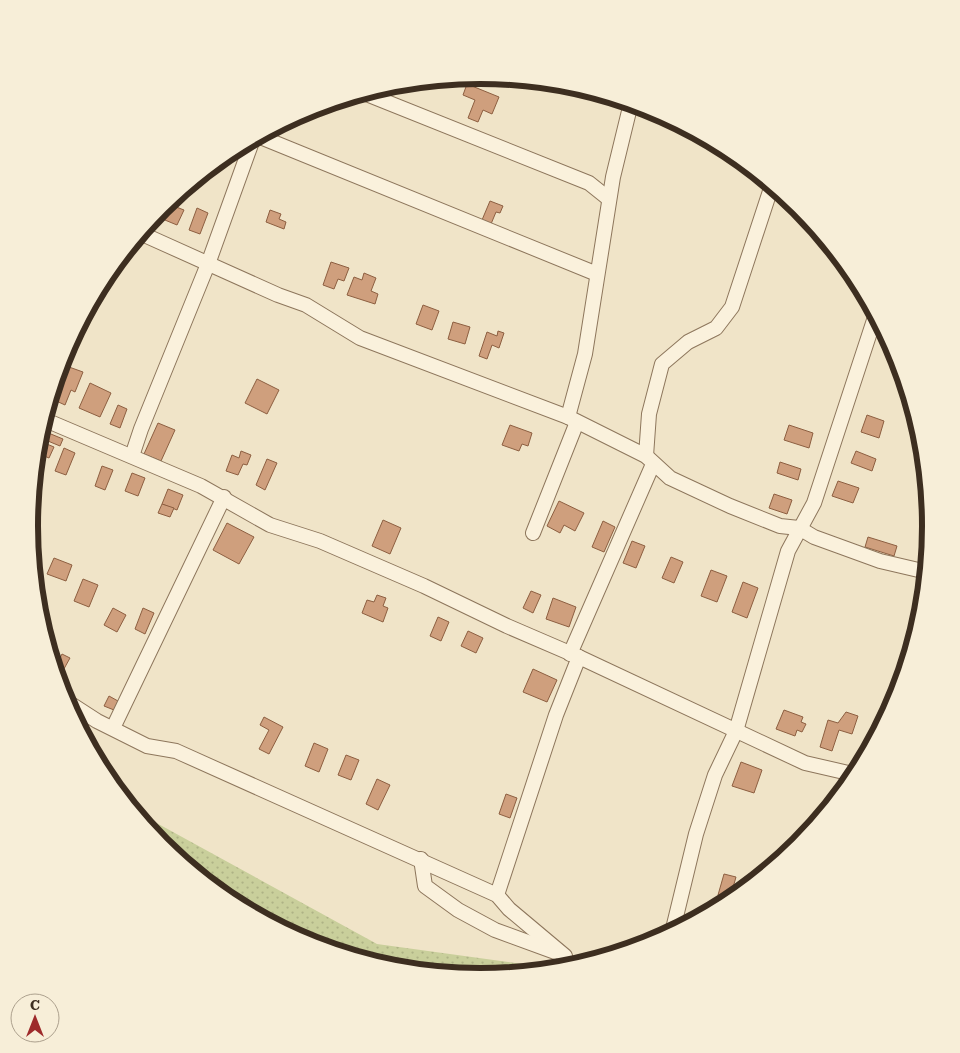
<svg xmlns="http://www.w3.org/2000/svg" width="960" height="1053" font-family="'Roboto Serif',serif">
<defs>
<pattern id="grass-dots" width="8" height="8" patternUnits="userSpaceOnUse" patternTransform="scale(1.25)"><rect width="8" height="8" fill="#c9cf9b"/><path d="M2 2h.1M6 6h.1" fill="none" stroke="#aeb285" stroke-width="1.8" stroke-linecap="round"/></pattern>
</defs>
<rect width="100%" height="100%" fill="#f0e4c8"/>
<path fill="url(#grass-dots)" d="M 131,809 L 377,944 L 522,964 L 535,972 L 480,978 L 392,969 L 307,943 L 229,902 L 161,845 Z"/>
<g fill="#cf9f7d" stroke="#8d5f41">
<path d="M 467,84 L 499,97 L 492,114 L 483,110 L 478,122 L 468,118 L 475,100 L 463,95 Z"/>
<path d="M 490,201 L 503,206 L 500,213 L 496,212 L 491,224 L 482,220 Z"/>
<path d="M 166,203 L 184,210 L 177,225 L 160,218 Z"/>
<path d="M 197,208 L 208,213 L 200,234 L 189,230 Z"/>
<path d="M 270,210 L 281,214 L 279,219 L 286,222 L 284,229 L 266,222 Z"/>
<path d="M 331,262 L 349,268 L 344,281 L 338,279 L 334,289 L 323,285 Z"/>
<path d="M 364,273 L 376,278 L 371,291 L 378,294 L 375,304 L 347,295 L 354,277 L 362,280 Z"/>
<path d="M 423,305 L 439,311 L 432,330 L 416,324 Z"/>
<path d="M 453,322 L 470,327 L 465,344 L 448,339 Z"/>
<path d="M 498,331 L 504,333 L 499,348 L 492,345 L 487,359 L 479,356 L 487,332 L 497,336 Z"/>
<path d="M 69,367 L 83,372 L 75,392 L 71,390 L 65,405 L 52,399 L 62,374 L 66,375 Z"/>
<path d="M 257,379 L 279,390 L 267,414 L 245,403 Z"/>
<path d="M 90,383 L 111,393 L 100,417 L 79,408 Z"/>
<path d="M 118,405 L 127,409 L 120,428 L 110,424 Z"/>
<path d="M 867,415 L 884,421 L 879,438 L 861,432 Z"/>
<path d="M 158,423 L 175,430 L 161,461 L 144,454 Z"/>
<path d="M 510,425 L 532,433 L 528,446 L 522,444 L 519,451 L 502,445 Z"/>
<path d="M 789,425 L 813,433 L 809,448 L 784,440 Z"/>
<path d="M 46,432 L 63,439 L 60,446 L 43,439 Z"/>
<path d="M 42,442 L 54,447 L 49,458 L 37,453 Z"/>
<path d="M 64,448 L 75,453 L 66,475 L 55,471 Z"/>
<path d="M 241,451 L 251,455 L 247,465 L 243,464 L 238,475 L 226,471 L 232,455 L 239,458 Z"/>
<path d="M 856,451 L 876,459 L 872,471 L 851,463 Z"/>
<path d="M 267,459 L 277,463 L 265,490 L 256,485 Z"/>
<path d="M 780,462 L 801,469 L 798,480 L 777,473 Z"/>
<path d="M 102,466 L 113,470 L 105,490 L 95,486 Z"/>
<path d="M 132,473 L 145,478 L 138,496 L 125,491 Z"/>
<path d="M 33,479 L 37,480 L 34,491 L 32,491 Z"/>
<path d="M 838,481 L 859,488 L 853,503 L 832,496 Z"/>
<path d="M 168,489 L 183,495 L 177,510 L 162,504 Z"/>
<path d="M 774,494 L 792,500 L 787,514 L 769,508 Z"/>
<path d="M 559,501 L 584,513 L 575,531 L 564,525 L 560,533 L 547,526 Z"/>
<path d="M 162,504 L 174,508 L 170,517 L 158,513 Z"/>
<path d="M 383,520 L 401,528 L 390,554 L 372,546 Z"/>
<path d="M 603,521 L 615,527 L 604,552 L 592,547 Z"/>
<path d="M 227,523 L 254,537 L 239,564 L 213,550 Z"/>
<path d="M 868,537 L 897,546 L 894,556 L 865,547 Z"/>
<path d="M 632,541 L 645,546 L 636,568 L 623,563 Z"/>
<path d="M 671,557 L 683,562 L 674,583 L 662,578 Z"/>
<path d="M 54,558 L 72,565 L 66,581 L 47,574 Z"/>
<path d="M 711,570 L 727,576 L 717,602 L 701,596 Z"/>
<path d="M 83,579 L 98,585 L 89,607 L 74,601 Z"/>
<path d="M 743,582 L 758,588 L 747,618 L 732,612 Z"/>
<path d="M 531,591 L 541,595 L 533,613 L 523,608 Z"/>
<path d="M 377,595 L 386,598 L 383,606 L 388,608 L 383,622 L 362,613 L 367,600 L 374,602 Z"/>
<path d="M 553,598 L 576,607 L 569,627 L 546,619 Z"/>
<path d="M 113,608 L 126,615 L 117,632 L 104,625 Z"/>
<path d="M 143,608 L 154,613 L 145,634 L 135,629 Z"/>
<path d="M 438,617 L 449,622 L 441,641 L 430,636 Z"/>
<path d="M 468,631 L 483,638 L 476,653 L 461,646 Z"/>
<path d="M 62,654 L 70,658 L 60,676 L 55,674 L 54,669 Z"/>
<path d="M 533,669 L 557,680 L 547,702 L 523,692 Z"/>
<path d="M 109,696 L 118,701 L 114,710 L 104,706 Z"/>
<path d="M 784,710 L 803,717 L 801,722 L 806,724 L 802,732 L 797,730 L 795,736 L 776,729 Z"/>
<path d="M 846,712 L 858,716 L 852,734 L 839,730 L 832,751 L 820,747 L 828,720 L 838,723 Z"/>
<path d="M 264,717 L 283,727 L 269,754 L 259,749 L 269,730 L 260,725 Z"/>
<path d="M 314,743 L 328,749 L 319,772 L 305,766 Z"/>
<path d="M 346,755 L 359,760 L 351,780 L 338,775 Z"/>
<path d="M 741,762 L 762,770 L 754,793 L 732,786 Z"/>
<path d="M 377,779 L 390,785 L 378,810 L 366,804 Z"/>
<path d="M 506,794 L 517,798 L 510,818 L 499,814 Z"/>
<path d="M 724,874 L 736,877 L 730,898 L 718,895 Z"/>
</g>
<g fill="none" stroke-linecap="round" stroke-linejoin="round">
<g stroke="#8d765c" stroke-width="16">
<g id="minor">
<path d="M 364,93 L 589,183 L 609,199"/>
<path d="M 258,136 L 597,274"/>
<path d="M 140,233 L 278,295 L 306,305 L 360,338 L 568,417 L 646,456 L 670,478 L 730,506 L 780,526 L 799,528 L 814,537 L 880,561 L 927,572"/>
<path d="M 568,417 L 585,354 L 613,177 L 631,103"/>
<path d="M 43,419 L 201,486 L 270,525 L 320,541 L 424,586 L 507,626 L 579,657 L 805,763 L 857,775"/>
<path d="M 132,456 L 141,429 L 208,264 L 253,139"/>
<path d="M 646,456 L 649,414 L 662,364 L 688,342 L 716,328 L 732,307 L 772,185"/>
<path d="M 533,533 L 577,422"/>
<path d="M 570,654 L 653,464"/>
<path d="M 63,699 L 97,721 L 147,746 L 176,751 L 497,895 L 509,909 L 565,956 L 568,969"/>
<path d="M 113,728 L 224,497"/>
<path d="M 421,859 L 425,886 L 458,910 L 495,930 L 555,952"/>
<path d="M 497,895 L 556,715 L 579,657"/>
<path d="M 672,933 L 696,834 L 715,775 L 736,731 L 788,551 L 814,503 L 876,314"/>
</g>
</g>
<use href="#minor" stroke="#faf1dc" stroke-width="14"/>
</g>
<path d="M0 0H960V1053H0ZM38 526a442 442 0 1 1 884 0a442 442 0 1 1-884 0Z" fill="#f7eed8" fill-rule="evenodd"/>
<path fill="none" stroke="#3d2e20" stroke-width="6" d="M38 526a442 442 0 1 1 884 0a442 442 0 1 1-884 0Z"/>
<g transform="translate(35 1018)"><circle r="24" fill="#f7eed8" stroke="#ada18e"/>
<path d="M0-4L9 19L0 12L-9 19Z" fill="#9e2a2b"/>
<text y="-8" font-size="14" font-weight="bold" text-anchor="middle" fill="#3d2e20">С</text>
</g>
</svg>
